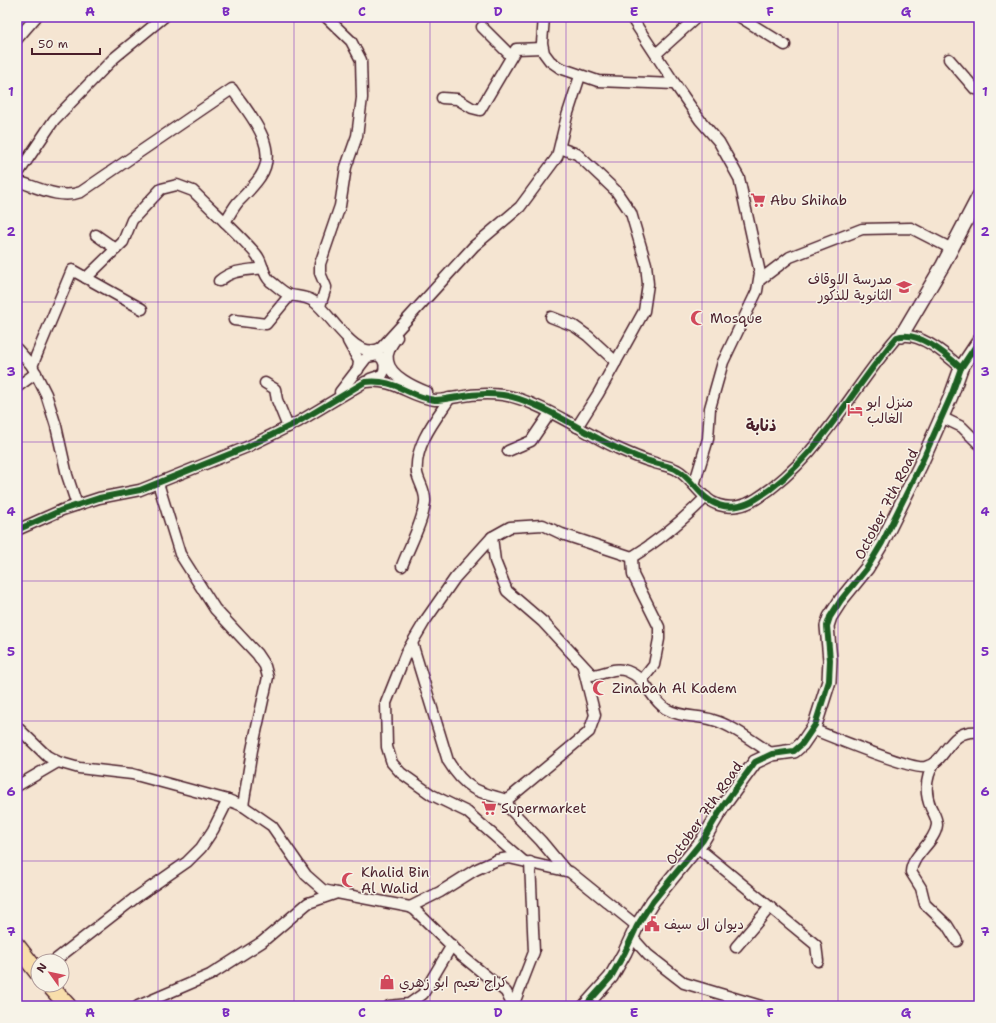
<svg xmlns="http://www.w3.org/2000/svg" width="996" height="1023" font-family="'Shantell Sans','Playpen Sans Arabic',sans-serif">
<rect width="100%" height="100%" fill="#f5e5d2"/>
<filter id="ink" filterUnits="userSpaceOnUse"><feTurbulence type="fractalNoise" baseFrequency=".025" numOctaves="2"/><feDisplacementMap in="SourceGraphic" scale="8" xChannelSelector="R" yChannelSelector="G"/><feConvolveMatrix kernelMatrix="1 2 1 2 8 2 1 2 1" color-interpolation-filters="sRGB"/></filter>
<g filter="url(#ink)">
<g fill="none" stroke-linecap="round" stroke-linejoin="round">
<g stroke="#4a1f2b" stroke-width="13">
<g id="minor">
<path d="M 544,17 L 542,43 L 544,53 L 550,61 L 560,68 L 598,81 L 675,84"/>
<path d="M 631,17 L 677,87 L 700,120 L 719,142 L 739,178 L 760,273 L 757,291 L 723,362 L 710,408 L 708,439 L 694,485"/>
<path d="M 740,17 L 785,45"/>
<path d="M 482,27 L 511,56"/>
<path d="M 17,39 L 36,17"/>
<path d="M 656,54 L 697,17"/>
<path d="M 949,59 L 975,89 L 979,89"/>
<path d="M 442,98 L 457,99 L 472,108 L 480,110 L 516,49 L 542,48"/>
<path d="M 560,148 L 577,154 L 616,191 L 631,213 L 646,264 L 648,284 L 644,311 L 598,394 L 577,427"/>
<path d="M 17,175 L 54,120 L 114,58 L 164,17"/>
<path d="M 17,181 C 37,187 60,200 81,192 L 232,89 C 248,113 281,147 260,177 C 254,186 246,194 238,202 C 233,208 229,216 225,222"/>
<path d="M 96,235 L 116,249"/>
<path d="M 86,278 L 123,242 L 132,220 L 161,189 L 177,185 L 193,191 C 214,212 237,232 256,254 C 263,262 262,273 270,281 C 276,285 283,293 290,295 C 299,297 305,296 313,301 C 332,314 354,362 381,348 L 474,246 L 520,207 L 557,157 L 567,116 L 580,76"/>
<path d="M 761,279 L 790,257 L 862,229 L 911,228 L 952,249"/>
<path d="M 219,281 C 233,269 246,271 263,268"/>
<path d="M 320,306 L 326,287 L 320,273 L 320,264 L 340,206 L 346,167 L 357,136 L 362,98 L 361,60 L 351,41 L 326,17"/>
<path d="M 551,317 L 574,326 L 588,336 L 616,362"/>
<path d="M 234,320 L 266,324 L 290,295"/>
<path d="M 397,337 C 392,344 386,352 388,361 C 390,376 414,387 427,392"/>
<path d="M 348,341 L 359,361 L 358,370"/>
<path d="M 17,349 L 32,366 L 46,394 L 56,426 L 67,475 L 77,505"/>
<path d="M 32,366 L 72,270 L 142,309"/>
<path d="M 265,383 L 275,389 L 277,400 L 288,427"/>
<path d="M 17,387 L 36,373"/>
<path d="M 340,392 L 367,357 L 378,355 C 385,360 387,367 382,375 L 370,379"/>
<path d="M 941,417 L 962,427 L 979,444"/>
<path d="M 508,451 L 531,441 L 550,413"/>
<path d="M 158,483 L 180,554 L 215,609 L 257,654 L 265,666 L 268,677 L 252,750 L 243,806"/>
<path d="M 706,497 C 683,520 660,540 632,557 L 562,534 L 543,525 L 510,527 L 492,537 L 495,561 L 507,591 L 543,622 L 592,675 C 604,675 613,666 627,671 C 648,679 649,698 666,709 C 682,718 697,715 713,720 C 732,725 755,743 772,754"/>
<path d="M 17,530 L 62,510 L 99,498 L 140,490 L 247,447 L 298,422 L 365,382 C 396,378 408,397 435,400 C 443,400 450,398 458,397 C 472,394 488,393 503,395 C 538,400 586,434 619,449 C 630,454 641,459 652,462 C 660,465 670,466 677,470 C 692,478 701,500 719,505 C 731,509 745,506 756,499 C 818,460 850,391 897,337 C 918,330 946,354 961,368"/>
<path d="M 492,537 L 455,578 L 425,621 L 406,653 L 386,703 L 387,747 L 392,763 L 401,773 L 432,795 L 467,812 L 522,860"/>
<path d="M 632,557 L 633,575 L 659,627 L 659,639 L 654,665 L 642,680"/>
<path d="M 402,566 C 409,547 423,522 425,502 C 426,491 419,483 417,473 C 414,445 436,419 450,398 L 449,398"/>
<path d="M 412,643 L 448,761 C 465,789 477,792 507,800"/>
<path d="M 17,727 L 47,756 L 58,762 L 79,768 L 132,774 L 228,800 L 243,806 L 272,826 L 306,875 L 323,890 L 337,893"/>
<path d="M 812,729 C 830,736 912,770 925,767 C 949,761 946,729 979,732"/>
<path d="M 934,763 C 926,777 924,792 931,808 C 934,814 937,818 937,825 C 935,843 912,854 911,872 L 921,888 L 925,904 L 947,925 L 957,941"/>
<path d="M 17,786 L 58,762"/>
<path d="M 697,847 L 816,945 L 818,961"/>
<path d="M 565,870 L 541,841 L 509,808 L 507,800 L 589,732 L 595,715 L 583,667"/>
<path d="M 410,907 L 440,892 L 475,870 L 497,860 L 509,858 L 570,872 L 637,926"/>
<path d="M 632,937 L 648,955 L 684,983 L 761,1006"/>
<path d="M 736,947 L 770,907"/>
<path d="M 54,961 L 135,898 L 187,862 L 201,848 L 213,830 L 228,800"/>
<path d="M 138,1006 L 210,975 L 262,942 L 308,903 L 314,901 L 337,893 L 410,907 L 415,910 L 462,956 L 506,992 L 513,1006"/>
<path d="M 389,1006 L 409,1004 L 423,994 L 452,945"/>
<path d="M 513,1006 L 534,952 L 530,862"/>
</g>
</g>
<g stroke="#4a1f2b" stroke-width="16">
<g id="tertiary">
<path d="M 901,336 L 943,265 L 979,196"/>
<path d="M 585,1006 L 611,977 L 625,952 L 637,926 L 653,901 L 703,840 L 723,806 L 755,762 L 772,754 L 794,751 L 802,744 L 815,725 L 829,681 L 830,660 L 827,626 L 830,617 L 841,600 L 867,568 L 882,543 L 920,466 L 951,396 L 961,368 L 979,341"/>
</g>
</g>
<g stroke="#4a1f2b" stroke-width="19">
<g id="primary">
<path d="M 17,946 L 38,973"/>
<path d="M 49,985 L 68,1006"/>
</g>
</g>
<use href="#minor" stroke="#f7f3e8" stroke-width="10"/>
<use href="#tertiary" stroke="#f7f3e8" stroke-width="13"/>
<use href="#primary" stroke="#f8deab" stroke-width="16"/>
<g stroke="#f7f3e8" stroke-width="8">
<g id="cycleway">
<path d="M 17,530 L 62,510 L 99,498 L 140,490 L 247,447 L 298,422 L 365,382 C 396,378 408,397 435,400 C 443,400 450,398 458,397 C 472,394 488,393 503,395 C 538,400 586,434 619,449 C 630,454 641,459 652,462 C 660,465 670,466 677,470 C 692,478 701,500 719,505 C 731,509 745,506 756,499 C 818,460 850,391 897,337 C 918,330 946,354 961,368"/>
<path d="M 585,1006 L 611,977 L 625,952 L 637,926 L 653,901 L 703,840 L 723,806 L 755,762 L 772,754 L 794,751 L 802,744 L 815,725 L 829,681 L 830,660 L 827,626 L 830,617 L 841,600 L 867,568 L 882,543 L 920,466 L 951,396 L 961,368 L 979,341"/>
</g>
</g>
<use href="#cycleway" stroke="#1b5e20" stroke-width="6"/>
</g>
</g>
<path fill="none" stroke="#7b2cbf" stroke-width="1" stroke-opacity="0.55" d="M 158,17 L 158,1006M 294,17 L 294,1006M 430,17 L 430,1006M 566,17 L 566,1006M 702,17 L 702,1006M 838,17 L 838,1006M 17,162 L 979,162M 17,302 L 979,302M 17,442 L 979,442M 17,581 L 979,581M 17,721 L 979,721M 17,861 L 979,861"/>
<defs>
<g id="supermarket-bare" transform="scale(1.2)"><path d="M-6-5.5h2.5l.6 2H6L4.5 2H-2.5L-4.4-4H-6ZM-1.5 3.2a1.3 1.3 0 1 0 .1 0ZM3 3.2a1.3 1.3 0 1 0 .1 0Z" fill="#d1495b" stroke="#f7f3e8" stroke-width="2.5" paint-order="stroke"/></g>
<g id="school-bare" transform="scale(1.2)"><path d="M0-5L7-2L0 1L-7-2ZM-4 1L0 2.5L4 1V4Q0 6-4 4Z" fill="#d1495b" stroke="#f7f3e8" stroke-width="2.5" paint-order="stroke"/></g>
<g id="mosque-bare" transform="scale(1.2)"><path d="M3.5-4.9A6 6 0 1 0 3.5 4.9A5 5 0 1 1 3.5-4.9Z" fill="#d1495b" stroke="#f7f3e8" stroke-width="2.5" paint-order="stroke"/></g>
<g id="hotel-bare" transform="scale(1.2)"><path d="M-6-4.5h1.5V1H6V5H4.5V3h-9V5H-6ZM-4 0a1.8 1.8 0 1 1 3.6 0ZM.5 0V-2.5h3Q6-2.5 6 0Z" fill="#d1495b" stroke="#f7f3e8" stroke-width="2.5" paint-order="stroke"/></g>
<g id="civic-bare" transform="scale(1.2)"><path d="M-.6-6.5H3V-4.5H.6V-3L4-1V1h2V6H-6V1h2V-1L-.6-3ZM-1.2 2.5V6h2.4V2.5Z" fill="#d1495b" stroke="#f7f3e8" stroke-width="2.5" paint-order="stroke"/></g>
<g id="shop-bare" transform="scale(1.2)"><path d="M-5-2.5h2.3a2.7 3.5 0 0 1 5.4 0H5L5.5 6h-11ZM-1.5-2.5h3a1.5 2.3 0 0 0-3 0Z" fill="#d1495b" stroke="#f7f3e8" stroke-width="2.5" paint-order="stroke"/></g>
</defs>
<g fill-rule="evenodd">
<use href="#supermarket-bare" x="758" y="200"/>
<use href="#school-bare" x="904" y="287"/>
<use href="#mosque-bare" x="698" y="318"/>
<use href="#hotel-bare" x="855" y="410"/>
<use href="#mosque-bare" x="600" y="688"/>
<use href="#supermarket-bare" x="489" y="808"/>
<use href="#mosque-bare" x="349" y="880"/>
<use href="#civic-bare" x="652" y="924"/>
<use href="#shop-bare" x="387" y="982"/>
</g>
<g text-anchor="middle" stroke-width="3" stroke-linejoin="round" paint-order="stroke">
<g font-size="14" fill="#4a1f2b" stroke="#f7f3e8" text-anchor="start">
<text x="770" y="205">Abu Shihab</text>
<text x="892" y="284" text-anchor="end">مدرسة الاوقاف<tspan x="892" dy="16">الثانوية للذكور</tspan></text>
<text x="710" y="323">Mosque</text>
<text x="867" y="407">منزل ابو<tspan x="867" dy="16">الغالب</tspan></text>
<text x="612" y="693">Zinabah Al Kadem</text>
<text x="501" y="813">Supermarket</text>
<text x="361" y="877">Khalid Bin<tspan x="361" dy="16">Al Walid</tspan></text>
<text x="664" y="929">ديوان ال سيف</text>
<text x="399" y="987">كراج نعيم ابو زهري</text>
</g>
<g font-size="14" fill="#4a1f2b" stroke="#f7f3e8">
<text transform="translate(886 504) rotate(-63)" y="5">October 7th Road</text>
<text transform="translate(704 813) rotate(-55)" y="5">October 7th Road</text>
</g>
<g font-size="16" font-weight="bold" fill="#4a1f2b" stroke="#f7f3e8">
<text x="761" y="431">ذنابة</text>
</g>
</g>
<rect width="996" height="1023" fill="none" stroke="#f7f3e8" stroke-width="44"/>
<g transform="translate(50 973) rotate(303)"><circle r="19" fill="#f7f3e8" stroke="#b29e9c"/>
<path d="M0-3L7 15L0 10L-7 15Z" fill="#d1495b"/>
<text y="-6" font-size="11" font-weight="bold" text-anchor="middle" fill="#4a1f2b">N</text>
</g>
<path d="M32 48v6h68v-6" fill="none" stroke="#4a1f2b" stroke-width="2"/>
<text x="38" y="48" font-size="12" fill="#4a1f2b" stroke="#f7f3e8" stroke-width="3" paint-order="stroke">50 m</text>
<rect x="22" y="22" width="952" height="979" fill="none" stroke="#7b2cbf" stroke-width="1.5"/>
<g font-size="13" text-anchor="middle" font-weight="bold" fill="#7b2cbf">
<text x="90" y="16">A</text>
<text x="226" y="16">B</text>
<text x="362" y="16">C</text>
<text x="498" y="16">D</text>
<text x="634" y="16">E</text>
<text x="770" y="16">F</text>
<text x="906" y="16">G</text>
<text x="11" y="96">1</text>
<text x="985" y="96">1</text>
<text x="11" y="236">2</text>
<text x="985" y="236">2</text>
<text x="11" y="376">3</text>
<text x="985" y="376">3</text>
<text x="11" y="516">4</text>
<text x="985" y="516">4</text>
<text x="11" y="656">5</text>
<text x="985" y="656">5</text>
<text x="11" y="796">6</text>
<text x="985" y="796">6</text>
<text x="11" y="936">7</text>
<text x="985" y="936">7</text>
<text x="90" y="1017">A</text>
<text x="226" y="1017">B</text>
<text x="362" y="1017">C</text>
<text x="498" y="1017">D</text>
<text x="634" y="1017">E</text>
<text x="770" y="1017">F</text>
<text x="906" y="1017">G</text>
</g>
</svg>
